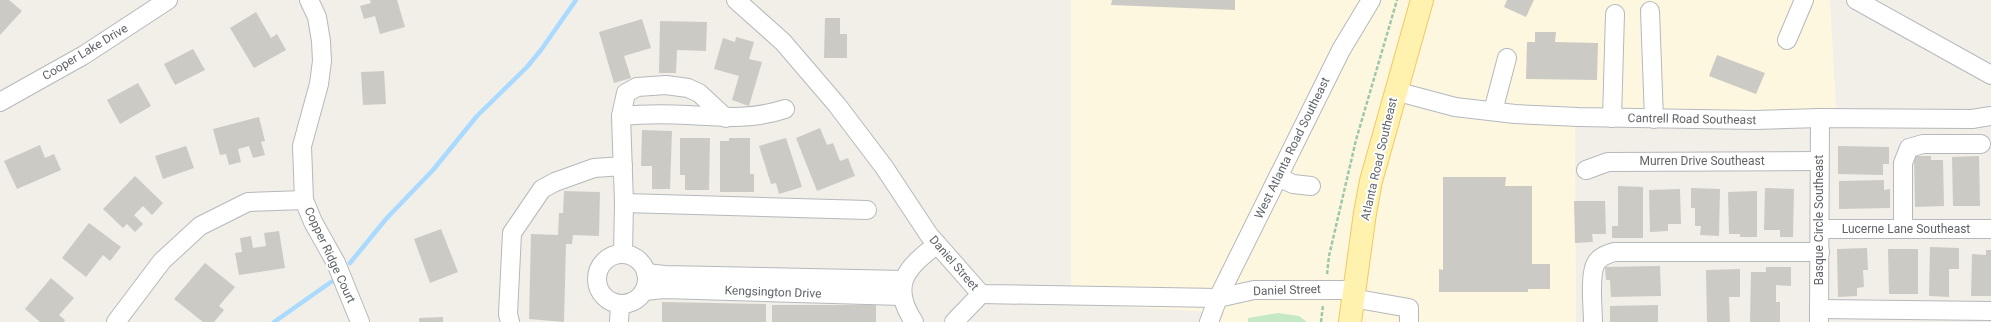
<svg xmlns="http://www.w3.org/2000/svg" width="1991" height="322" font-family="Roboto,sans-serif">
<rect width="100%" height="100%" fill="#f1efe8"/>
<path fill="#fef7e0" d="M 1071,0 L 1830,0 L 1837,125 L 1729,129 L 1575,108 L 1576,322 L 1220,322 L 1224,313 L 1071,303 Z"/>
<path fill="#c5e8c5" d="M 1278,313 L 1299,316 L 1307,322 L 1248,322 L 1248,318 Z"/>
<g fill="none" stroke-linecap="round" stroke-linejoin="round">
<g stroke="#aadaff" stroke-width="4.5">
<path d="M 350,263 L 386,219 L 433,170 L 477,116 L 527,67 L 541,50 L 576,0"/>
<path d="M 274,322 L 331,282"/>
</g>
</g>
<g fill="#cccac5">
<path d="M 0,0 L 9,0 L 22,11 L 0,35 Z"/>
<path d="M 370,0 L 397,0 L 405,27 L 380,34 L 375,16 L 364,19 L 360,6 L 371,3 Z"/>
<path d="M 1112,0 L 1235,0 L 1235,10 L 1111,5 Z"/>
<path d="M 1507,0 L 1534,0 L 1526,17 L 1504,7 Z"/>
<path d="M 256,12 L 271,38 L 277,34 L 286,50 L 254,68 L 230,28 Z"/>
<path d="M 825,18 L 840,18 L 840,34 L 847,34 L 847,58 L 824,58 Z"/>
<path d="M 642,19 L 651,48 L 624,56 L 631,78 L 614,83 L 599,32 Z"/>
<path d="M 660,21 L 707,22 L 706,51 L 677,50 L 676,73 L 659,73 Z"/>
<path d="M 1535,32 L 1556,32 L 1555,42 L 1598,43 L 1597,80 L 1526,79 L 1527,42 L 1535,42 Z"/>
<path d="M 736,37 L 754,42 L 749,59 L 762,62 L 749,106 L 732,100 L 739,76 L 714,69 L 723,38 L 735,42 Z"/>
<path d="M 193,49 L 205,70 L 175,85 L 164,64 Z"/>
<path d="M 1717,55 L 1765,73 L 1756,94 L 1709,76 Z"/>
<path d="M 384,71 L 386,104 L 363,105 L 361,72 Z"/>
<path d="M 138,83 L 151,106 L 120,124 L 107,100 Z"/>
<path d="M 259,117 L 265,141 L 261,142 L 265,155 L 253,158 L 249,146 L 238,149 L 241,162 L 229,165 L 226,154 L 220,155 L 213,129 Z"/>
<path d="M 820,128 L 827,145 L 833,143 L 840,161 L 848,158 L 855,176 L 817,191 L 796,138 Z"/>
<path d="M 642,130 L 672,131 L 670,189 L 652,189 L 652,166 L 641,166 Z"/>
<path d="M 680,138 L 710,138 L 709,190 L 685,190 L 685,175 L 680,175 Z"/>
<path d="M 729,138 L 750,138 L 750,174 L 754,174 L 754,192 L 720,192 L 720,141 L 729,141 Z"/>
<path d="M 786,138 L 802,187 L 779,194 L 776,183 L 771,184 L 759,146 Z"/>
<path d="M 40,145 L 45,158 L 54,154 L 61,170 L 17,189 L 4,161 Z"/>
<path d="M 186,146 L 194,168 L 163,179 L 155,156 Z"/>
<path d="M 1838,146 L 1889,147 L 1889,164 L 1883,164 L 1883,175 L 1838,174 Z"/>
<path d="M 1914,156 L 1931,156 L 1931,160 L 1943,160 L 1944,206 L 1915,207 Z"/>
<path d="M 1979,156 L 1980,206 L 1953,206 L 1952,157 Z"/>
<path d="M 135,176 L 163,203 L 152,215 L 143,206 L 134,215 L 143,224 L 135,232 L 127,224 L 123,228 L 103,209 Z"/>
<path d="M 1443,177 L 1506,177 L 1505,186 L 1532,186 L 1532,264 L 1550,264 L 1550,289 L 1528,289 L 1528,292 L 1439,292 L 1439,269 L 1443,270 Z"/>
<path d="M 1884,180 L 1884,190 L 1890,189 L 1890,208 L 1839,209 L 1839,181 Z"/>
<path d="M 1618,186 L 1643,187 L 1643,238 L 1612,238 L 1612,226 L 1618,226 Z"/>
<path d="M 1691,188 L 1720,189 L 1719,236 L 1700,235 L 1701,226 L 1695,226 L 1695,208 L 1691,208 Z"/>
<path d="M 1765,188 L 1794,189 L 1793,237 L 1780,237 L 1780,230 L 1764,230 Z"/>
<path d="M 1680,189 L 1681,224 L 1668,224 L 1668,231 L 1650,232 L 1649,190 Z"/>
<path d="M 564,191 L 600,192 L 599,236 L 573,235 L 572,244 L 566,244 L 564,322 L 529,319 L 531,234 L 558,235 L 559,213 L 563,213 Z"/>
<path d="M 1757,191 L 1757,237 L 1740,237 L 1740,234 L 1729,234 L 1728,192 Z"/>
<path d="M 1574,201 L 1605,201 L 1606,234 L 1592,234 L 1593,242 L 1575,243 Z"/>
<path d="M 89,223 L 121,247 L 110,261 L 103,255 L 86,277 L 62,258 Z"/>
<path d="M 441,229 L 458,272 L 430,283 L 414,239 Z"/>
<path d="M 279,231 L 285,268 L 239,275 L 235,253 L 242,252 L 240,238 L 251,236 L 253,248 L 266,246 L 264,233 Z"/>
<path d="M 1930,247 L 1959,248 L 1959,269 L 1949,269 L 1949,297 L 1929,296 Z"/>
<path d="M 1867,248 L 1868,270 L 1863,270 L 1864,287 L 1857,288 L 1857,296 L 1838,297 L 1837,249 Z"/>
<path d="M 1888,249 L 1918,249 L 1918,294 L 1889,294 Z"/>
<path d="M 1986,250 L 1991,250 L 1991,296 L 1971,296 L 1972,254 L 1986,255 Z"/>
<path d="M 205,263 L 235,287 L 219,306 L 224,310 L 214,322 L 203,322 L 174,299 Z"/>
<path d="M 1660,266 L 1661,296 L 1611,297 L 1610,280 L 1606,280 L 1605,267 Z"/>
<path d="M 1766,267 L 1791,267 L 1791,286 L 1776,285 L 1776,302 L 1780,302 L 1780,322 L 1750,322 L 1751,272 L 1766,272 Z"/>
<path d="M 1740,269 L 1740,297 L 1729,297 L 1730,322 L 1707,322 L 1706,270 Z"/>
<path d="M 51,278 L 74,298 L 59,315 L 65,320 L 64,322 L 40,322 L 25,309 Z"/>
<path d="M 662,302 L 766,304 L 766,322 L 662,322 Z"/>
<rect x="772" y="305" width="104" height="17"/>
<path d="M 1658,305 L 1658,322 L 1610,322 L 1610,306 Z"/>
<path d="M 443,317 L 443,322 L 419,322 L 419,318 Z"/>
</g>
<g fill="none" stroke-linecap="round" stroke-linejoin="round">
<g stroke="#b5b8bc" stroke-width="20">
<g id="minor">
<path d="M 309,0 L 317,17 L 321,41 L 322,61 L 319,84 L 302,146 L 304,200 L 313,222 L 336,263 L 360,322"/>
<path d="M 736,0 L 783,42 L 837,105 L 884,167 L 929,235 L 981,294 L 1218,298 L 1254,290 L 1353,290"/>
<path d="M 1856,0 L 1991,75"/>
<path d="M 1650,11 L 1654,119"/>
<path d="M 1787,40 L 1804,0"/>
<path d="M 1395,91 L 1455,107 L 1515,114 L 1578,117 L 1755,120 L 1820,118 L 1972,119 L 1991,116"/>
<path d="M 0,102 L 84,55 L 168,0"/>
<path d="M 1493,111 L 1507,58"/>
<path d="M 621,116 C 643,114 666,114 688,115 C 722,117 752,120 785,109"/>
<path d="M 1612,118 L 1615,14"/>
<path d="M 1586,170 L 1608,162 L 1819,161"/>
<path d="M 1278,177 L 1293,184 L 1311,186"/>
<path d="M 624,203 L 867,210"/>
<path d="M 1820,229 L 1991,229"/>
<path d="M 1903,229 L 1903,163 L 1909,148 L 1923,144 L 1981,144"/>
<path d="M 623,254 L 624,203 L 621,116 L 626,93 L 637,87 L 666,85 L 688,88 L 699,93 L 726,118"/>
<circle cx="622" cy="279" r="25"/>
<path d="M 646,273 L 664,275 L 903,280"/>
<path d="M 644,291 L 664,289 L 902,296"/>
<path d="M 1352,298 L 1409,308 L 1409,322"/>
<path d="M 1819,309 L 1991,311"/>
<path d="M 116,322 L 162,261 L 200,226 L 248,202 L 304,200"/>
<path d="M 510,322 L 508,314 L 512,233 L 542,189 L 555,182 L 594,168 L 623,166"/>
<path d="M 619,322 L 620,304"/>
<path d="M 914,322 C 889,284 907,268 937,244"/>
<path d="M 954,322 L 981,294"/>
<path d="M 1209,322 L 1218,298 L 1341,50 L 1371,0"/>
<path d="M 1593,322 C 1593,308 1589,275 1596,263 C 1600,256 1608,254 1614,252 L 1820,252"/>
<path d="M 1819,322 L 1820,118"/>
</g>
</g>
<g stroke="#f2c960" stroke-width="24">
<path id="major" d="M 1350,322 L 1365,213 L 1371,181 L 1422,0"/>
</g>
<g stroke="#9cc7a9" stroke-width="2.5" stroke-dasharray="4 2" stroke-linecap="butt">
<path d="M 1327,274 L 1329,256 L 1356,140 L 1397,0"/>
<path d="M 1321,322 L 1323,305"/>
</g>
<use href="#minor" stroke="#fff" stroke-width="18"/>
<use href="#major" stroke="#fff2af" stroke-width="22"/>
</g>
<g text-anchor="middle" stroke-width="4" stroke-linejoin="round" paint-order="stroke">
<g font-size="12" fill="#5f6368" stroke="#fff">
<text transform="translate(85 52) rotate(-31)" y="4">Cooper Lake Drive</text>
<text transform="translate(1692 119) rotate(1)" y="4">Cantrell Road Southeast</text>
<text transform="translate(1292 148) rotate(-64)" y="4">West Atlanta Road Southeast</text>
<text transform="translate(1379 159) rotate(-77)" y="4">Atlanta Road Southeast</text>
<text x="1702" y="165">Murren Drive Southeast</text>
<text transform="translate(1819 220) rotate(-90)" y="4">Basque Circle Southeast</text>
<text x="1906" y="233">Lucerne Lane Southeast</text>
<text transform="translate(330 255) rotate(65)" y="4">Copper Ridge Court</text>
<text transform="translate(954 263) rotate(49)" y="4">Daniel Street</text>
<text transform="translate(1287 290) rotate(-2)" y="4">Daniel Street</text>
<text transform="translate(773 292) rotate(2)" y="4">Kengsington Drive</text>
</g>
</g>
</svg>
